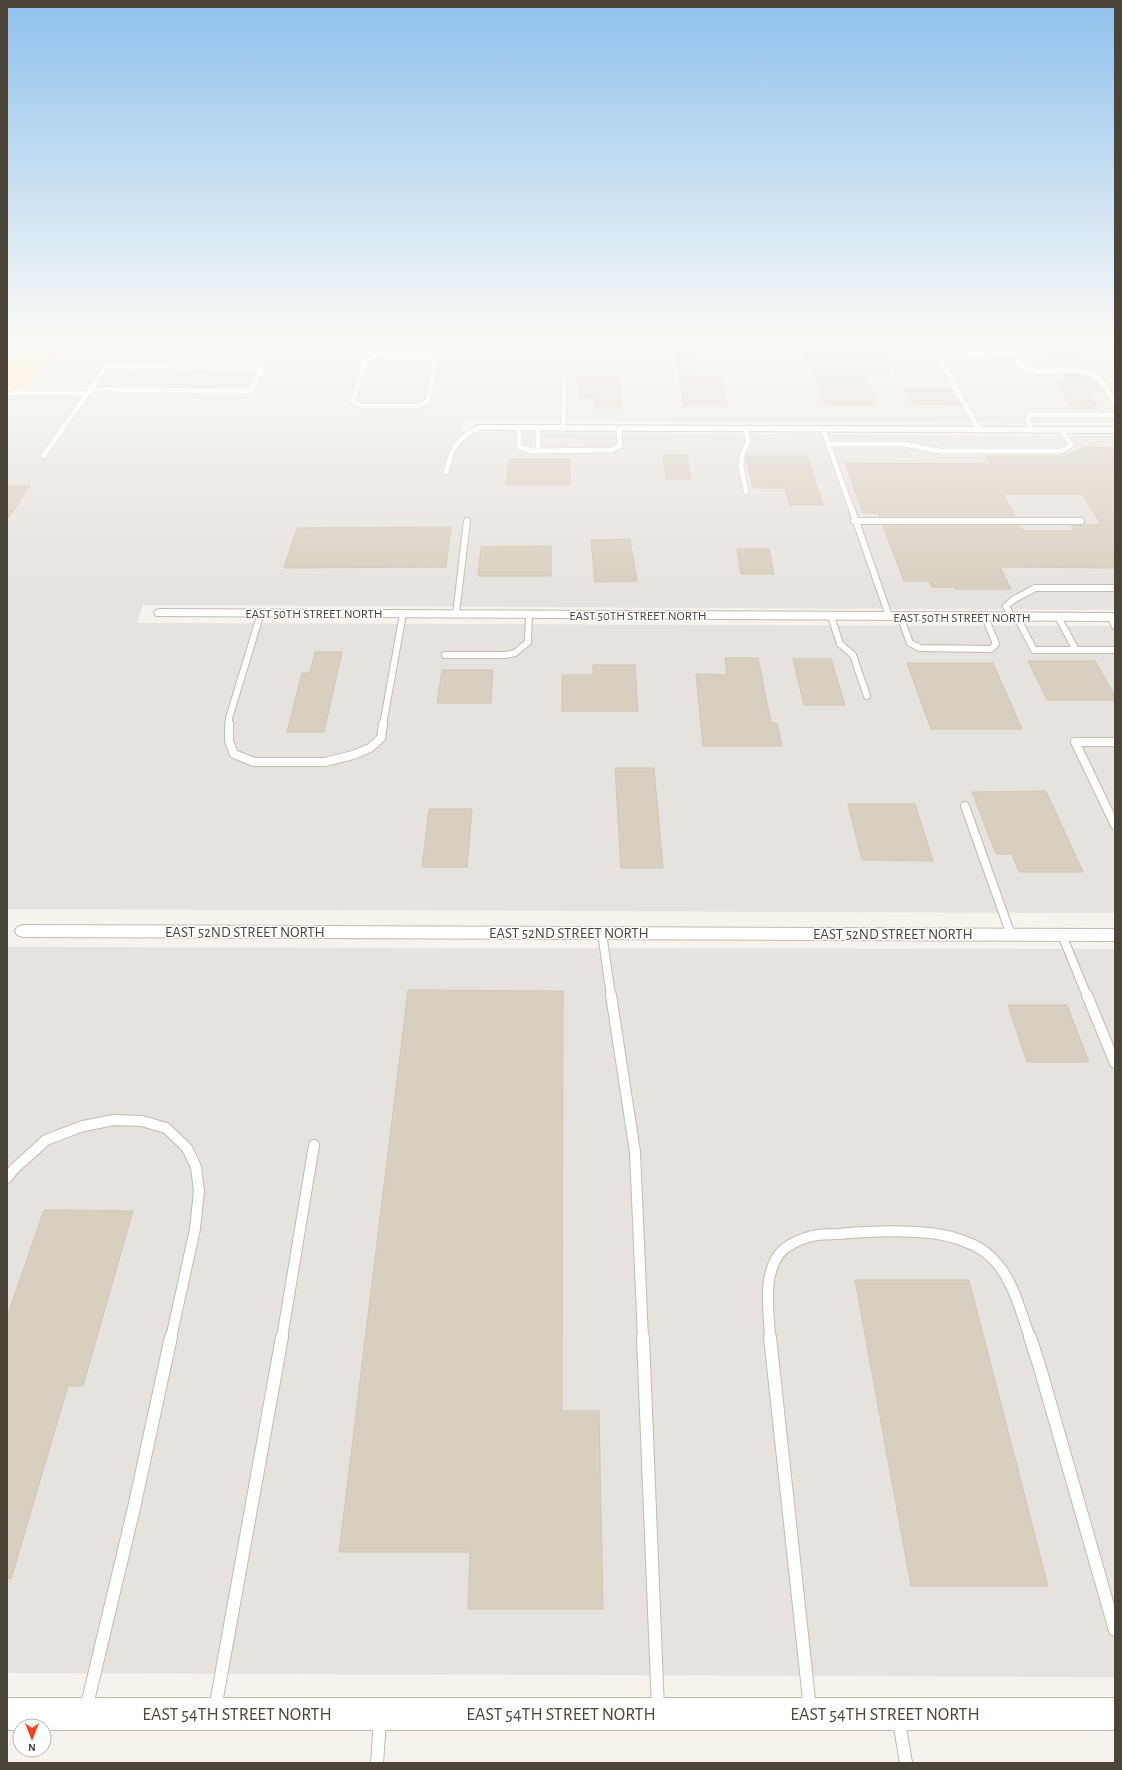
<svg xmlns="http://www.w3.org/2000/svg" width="1122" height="1770" font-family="'Alegreya Sans',sans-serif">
<rect width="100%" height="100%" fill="#f6f3ec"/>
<path fill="#f7ead8" d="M 7,342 L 25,342 L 7,363 Z"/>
<g fill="#e6e2dd">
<path d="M 51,342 L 1115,342 L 1115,423 L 464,421 L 462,432 L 1115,436 L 1115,610 L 143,605 L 137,623 L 1115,626 L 1115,913 L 7,909 L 7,396 Z"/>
<path d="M 7,947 L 1115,949 L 1115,1677 L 7,1673 Z"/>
</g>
<g fill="#d8cfc1" stroke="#d3c7b4">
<path d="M 674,342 L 688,342 L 696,377 L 721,377 L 727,406 L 684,406 Z"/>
<path d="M 1038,342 L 1067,342 L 1086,368 L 1071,366 L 1057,367 Z"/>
<path d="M 802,344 L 878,344 L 890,373 L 863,373 L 877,405 L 825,405 Z"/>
<path d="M 1071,374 L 1088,377 L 1096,382 L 1104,392 L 1087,392 L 1099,409 L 1073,409 L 1054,380 L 1067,380 L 1063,375 Z"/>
<path d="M 578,377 L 620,377 L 622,408 L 595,408 L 595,398 L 579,398 Z"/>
<path d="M 904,389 L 951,389 L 959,405 L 912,404 Z"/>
<path d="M 1084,447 L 1115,448 L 1115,568 L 1000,567 L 1011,589 L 955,589 L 954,587 L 932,587 L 929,581 L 904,581 L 883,526 L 1020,526 L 1024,531 L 1074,531 L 1071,526 L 1101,524 L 1082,494 L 1003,494 L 1015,516 L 879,516 L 878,513 L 863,513 L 845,463 L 991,464 L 986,456 L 1067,456 Z"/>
<path d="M 663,455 L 687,455 L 691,479 L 666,479 Z"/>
<path d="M 746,456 L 807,456 L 823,505 L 790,505 L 785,488 L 753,488 Z"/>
<path d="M 509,459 L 570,459 L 570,485 L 506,485 Z"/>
<path d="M 7,486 L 30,486 L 7,520 Z"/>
<path d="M 451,527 L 446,567 L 284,568 L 297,528 Z"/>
<path d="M 630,539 L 637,581 L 595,582 L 591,540 Z"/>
<path d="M 551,546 L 551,576 L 478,576 L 481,547 Z"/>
<path d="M 737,549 L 769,549 L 774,574 L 741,574 Z"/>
<path d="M 315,652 L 342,652 L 324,732 L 287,732 L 302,673 L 310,673 Z"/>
<path d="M 725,658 L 758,658 L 771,723 L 777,723 L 782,746 L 703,746 L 696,674 L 727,675 Z"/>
<path d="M 793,659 L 831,659 L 845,705 L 804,705 Z"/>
<path d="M 1028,661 L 1095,661 L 1115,696 L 1115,700 L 1047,700 Z"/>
<path d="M 907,663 L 993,663 L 1022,729 L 931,729 Z"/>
<path d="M 593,665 L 635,665 L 638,711 L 562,711 L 562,675 L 593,675 Z"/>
<path d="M 442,670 L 493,670 L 491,703 L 437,703 Z"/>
<path d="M 615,768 L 654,768 L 663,868 L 621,868 Z"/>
<path d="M 1046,791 L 1083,872 L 1019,872 L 1012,854 L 996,854 L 972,792 Z"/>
<path d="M 848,804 L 915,804 L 933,861 L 862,860 Z"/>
<path d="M 429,809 L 472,809 L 467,867 L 422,867 Z"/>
<path d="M 408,990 L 563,991 L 562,1411 L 599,1411 L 603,1609 L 468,1609 L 470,1552 L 339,1552 Z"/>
<path d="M 1008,1005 L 1067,1005 L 1089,1062 L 1027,1062 Z"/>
<path d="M 44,1210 L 133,1211 L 83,1386 L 68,1386 L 11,1579 L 7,1578 L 7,1317 Z"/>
<path d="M 855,1280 L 969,1280 L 1048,1586 L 911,1586 Z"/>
</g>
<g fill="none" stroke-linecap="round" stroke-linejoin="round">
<g stroke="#c2bbae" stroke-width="6">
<g id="service-far4">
<path d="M 938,342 L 945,354 L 1014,355 L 1005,342"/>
<path d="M 7,349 L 27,350"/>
<path d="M 945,354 L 942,363 L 979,430"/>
<path d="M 1014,355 C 1017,359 1020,364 1024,367 C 1046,380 1077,361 1098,378 C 1106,384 1110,395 1115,404"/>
<path d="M 375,356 L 428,356 L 435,360 L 428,401 L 417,406 L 361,406 L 353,401 L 364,362 Z"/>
<path d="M 375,356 L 379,342"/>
<path d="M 106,366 L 262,368 L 250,391 L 91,389 Z"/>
<path d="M 7,393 L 88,393 L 43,456"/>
<path d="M 88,393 L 91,389"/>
<path d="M 519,429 L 519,447 L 532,451 L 611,450 L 620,446 L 619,429"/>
<path d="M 538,429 L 538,451"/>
<path d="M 563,429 L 565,381"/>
<path d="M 746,429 L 748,442 L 742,455 L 741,467 L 746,492"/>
<path d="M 823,429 L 852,511"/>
<path d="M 1033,430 L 1027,420 L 1031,415 L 1115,415"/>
<path d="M 828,444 L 904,444 L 939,451 L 1062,451 L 1071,445 L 1062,430"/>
<path d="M 446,472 C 452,448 456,438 479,428"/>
</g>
</g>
<g stroke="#c2bbae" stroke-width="8">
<g id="service-far3">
<path d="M 852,510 L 889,616"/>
<path d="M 854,521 L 1081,521"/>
<path d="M 1115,588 L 1035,588 L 1013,600 L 1006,606 L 1012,617 L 1020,623 L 1034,650 L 1115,650"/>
<path d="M 456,614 L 467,521"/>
<path d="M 831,616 L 840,644 L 853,655 L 867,696"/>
<path d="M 900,616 L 910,643 L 920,648 L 991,649 L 996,644 L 985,617"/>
<path d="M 1058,617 L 1076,650"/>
<path d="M 1110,617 L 1115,626"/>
<path d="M 445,655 L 506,655 L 515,653 L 528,642 L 529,614"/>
<path d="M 229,725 L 229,718 L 261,613"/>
<path d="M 383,725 L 403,614"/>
</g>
</g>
<g stroke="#c2bbae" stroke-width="10">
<g id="service-far2">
<path d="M 229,724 L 229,741 L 234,754 L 254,762 L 325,762 L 353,755 L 370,748 L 381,738 L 383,724"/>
<path d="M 1115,742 L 1075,742 L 1115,825"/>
<path d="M 965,806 L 1011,935"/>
<path d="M 602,933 L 611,996"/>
<path d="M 1062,935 L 1087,996"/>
</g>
</g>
<g stroke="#c2bbae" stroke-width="12">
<g id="service-far1">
<path d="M 611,995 L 635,1152 L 643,1338"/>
<path d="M 1087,995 L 1115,1063"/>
<path d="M 7,1178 L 14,1169 L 46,1140 L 83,1126 L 114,1120 L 142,1121 L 166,1128 L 187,1148 L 196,1167 L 199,1191 L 195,1229 L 171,1338"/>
<path d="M 282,1338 L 314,1145"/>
<path d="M 770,1338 C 769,1311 762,1276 780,1253 C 788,1244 801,1239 812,1236 C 820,1234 830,1234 839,1234 C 869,1231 900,1230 930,1233 C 949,1235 977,1243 991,1257 C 1013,1278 1020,1310 1030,1338"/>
</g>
</g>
<g stroke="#c2bbae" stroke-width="14">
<g id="service">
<path d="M 643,1337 L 658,1709"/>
<path d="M 770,1337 L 810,1709"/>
<path d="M 1030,1337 L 1040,1368 L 1115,1630"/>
<path d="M 86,1709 L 134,1508 L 171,1337"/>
<path d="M 215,1709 L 282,1337"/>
<path d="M 899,1721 L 906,1763"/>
<path d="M 377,1763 L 380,1720"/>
</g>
</g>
<g stroke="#c2bbae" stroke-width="2">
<g id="minor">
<path d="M 479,425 L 1115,427 L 1115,433 L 476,430 L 474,428 L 476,426 Z"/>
<path d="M 160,609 L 1115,613 L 1115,621 L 156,616 L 154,613 L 156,610 Z"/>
<path d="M 23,925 L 1115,929 L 1115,941 L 23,937 L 17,935 L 15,931 L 17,927 Z"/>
</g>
</g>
<g stroke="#c2bbae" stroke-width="2">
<path id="tertiary" d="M 7,1698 L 1115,1698 L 1115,1730 L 44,1730 L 44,1726 L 20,1726 L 20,1730 L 7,1730 Z"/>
</g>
<g stroke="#e6c16a" stroke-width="2">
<path id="primary" d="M 27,342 L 39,342 L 23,369 L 51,342 L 63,342 L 55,353 L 12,392 L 7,393 L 8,381 L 7,381 L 7,374 Z"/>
</g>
<use href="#service-far4" stroke="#fff" stroke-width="5"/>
<use href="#service-far3" stroke="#fff" stroke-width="6"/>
<use href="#service-far2" stroke="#fff" stroke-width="8"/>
<use href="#service-far1" stroke="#fff" stroke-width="10"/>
<use href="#service" stroke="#fff" stroke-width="12"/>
<use href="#minor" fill="#fff" fill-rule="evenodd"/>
<use href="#tertiary" fill="#fff" fill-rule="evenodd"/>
<use href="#primary" fill="#ffe39c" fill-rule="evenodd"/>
</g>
<linearGradient id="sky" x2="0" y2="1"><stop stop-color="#8fc1ec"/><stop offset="0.58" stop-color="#fbfaf6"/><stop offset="1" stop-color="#fbfaf6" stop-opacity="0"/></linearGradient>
<rect width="1122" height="589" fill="url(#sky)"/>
<g text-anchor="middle" stroke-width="3" stroke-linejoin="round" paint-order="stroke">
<g font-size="13" fill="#4b4439" stroke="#fff">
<text x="314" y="618">EAST 50TH STREET NORTH</text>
<text x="638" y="620">EAST 50TH STREET NORTH</text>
<text x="962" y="622">EAST 50TH STREET NORTH</text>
</g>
<g font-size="15" fill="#4b4439" stroke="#fff">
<text x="245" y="937">EAST 52ND STREET NORTH</text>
<text x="569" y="938">EAST 52ND STREET NORTH</text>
<text x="893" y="939">EAST 52ND STREET NORTH</text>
</g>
<g font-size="18" fill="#4b4439" stroke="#fff">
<text x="237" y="1720">EAST 54TH STREET NORTH</text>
<text x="561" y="1720">EAST 54TH STREET NORTH</text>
<text x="885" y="1720">EAST 54TH STREET NORTH</text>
</g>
</g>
<rect width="1122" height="1770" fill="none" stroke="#4b4439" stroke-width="16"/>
<g transform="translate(32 1738) rotate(180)"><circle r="19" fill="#ffffff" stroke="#b7b4b0"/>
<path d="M0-3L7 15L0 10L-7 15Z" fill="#fc3f1d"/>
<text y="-6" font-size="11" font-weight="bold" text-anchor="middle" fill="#4b4439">N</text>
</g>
</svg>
